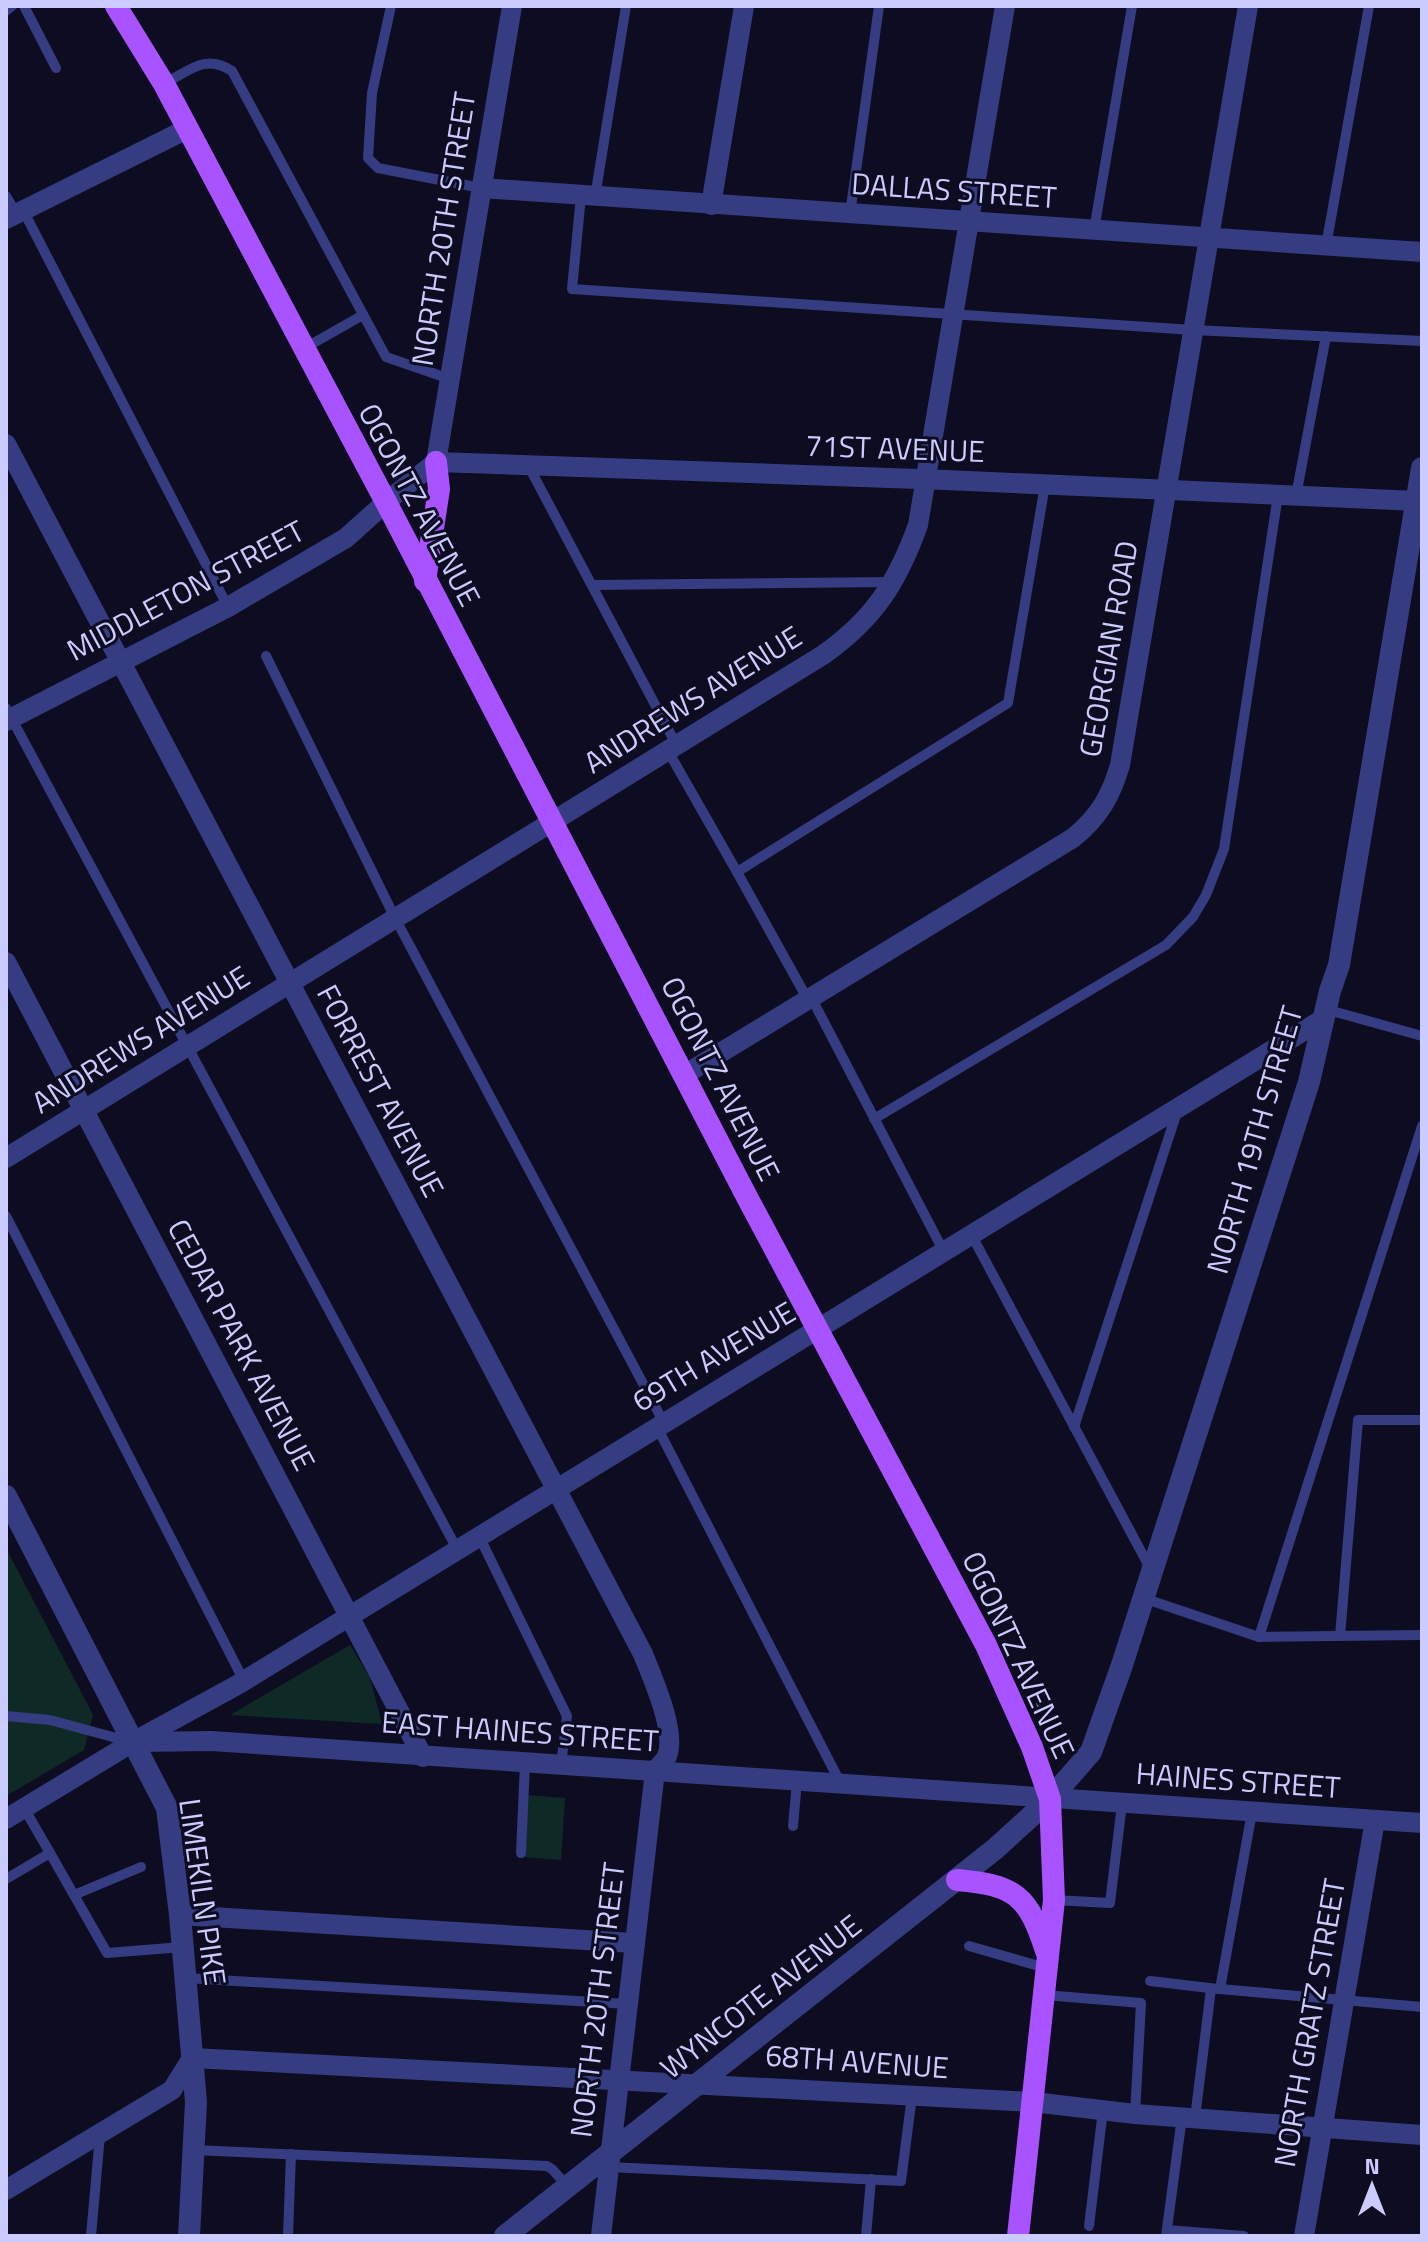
<svg xmlns="http://www.w3.org/2000/svg" width="1428" height="2242" font-family="'Titillium Web',sans-serif">
<rect width="100%" height="100%" fill="#0d0c20"/>
<g fill="#0f2a26">
<path d="M 6,1548 L 93,1715 L 84,1750 L 6,1796 Z"/>
<path d="M 350,1645 L 370,1678 L 382,1724 L 230,1715 Z"/>
<path d="M 526,1795 L 565,1798 L 561,1860 L 522,1857 Z"/>
</g>
<g fill="none" stroke-linecap="round" stroke-linejoin="round">
<path stroke="#2ab49b" stroke-width="4" stroke-dasharray="4 6" stroke-linecap="butt" d="M 1035,1693 L 1041,1712"/>
<g stroke="#353c81" stroke-width="10">
<path d="M 24,6 L 56,68"/>
<path d="M 391,6 L 372,93 L 368,158 L 378,168 L 481,188"/>
<path d="M 6,11 L 12,6"/>
<path d="M 164,84 C 189,71 205,53 232,71 L 386,357 L 450,379"/>
<path d="M 6,196 L 16,213"/>
<path d="M 581,196 L 572,289 L 1193,330 L 1422,341"/>
<path d="M 595,197 L 626,6"/>
<path d="M 23,210 L 228,607"/>
<path d="M 850,214 L 879,6"/>
<path d="M 1094,230 L 1132,6"/>
<path d="M 1326,246 L 1369,6"/>
<path d="M 303,349 L 363,315"/>
<path d="M 528,465 L 677,746"/>
<path d="M 1296,496 L 1326,336"/>
<path d="M 592,585 L 894,582"/>
<path d="M 266,656 L 395,918 L 664,1423"/>
<path d="M 6,708 L 457,1549"/>
<path d="M 668,751 L 737,872 L 1008,703 L 1045,485"/>
<path d="M 737,872 L 808,1000"/>
<path d="M 811,997 L 944,1252"/>
<path d="M 1325,1009 L 1422,1036"/>
<path d="M 874,1119 L 1166,945 L 1193,917 L 1206,895 L 1224,849 L 1278,495"/>
<path d="M 6,1216 L 244,1681"/>
<path d="M 971,1234 L 1151,1570"/>
<path d="M 657,1427 L 841,1784"/>
<path d="M 1074,1427 L 1178,1109"/>
<path d="M 479,1536 L 567,1716 L 561,1765"/>
<path d="M 1143,1598 L 1259,1637 L 1422,1635"/>
<path d="M 1340,1636 L 1358,1420 L 1422,1420"/>
<path d="M 1259,1637 L 1422,1126"/>
<path d="M 6,1716 L 50,1720 L 131,1742"/>
<path d="M 1252,1812 L 1220,1989 L 1422,2007"/>
<path d="M 793,1826 L 797,1781"/>
<path d="M 50,1853 L 107,1953 L 182,1947"/>
<path d="M 521,1853 L 525,1763"/>
<path d="M 6,1879 L 50,1853 L 24,1808"/>
<path d="M 74,1895 L 141,1867"/>
<path d="M 1054,1900 L 1110,1903 L 1122,1804"/>
<path d="M 969,1946 L 1046,1968"/>
<path d="M 185,1978 L 628,2004"/>
<path d="M 1150,1981 L 1218,1989"/>
<path d="M 1045,1995 L 1141,2003 L 1135,2114"/>
<path d="M 1195,2118 L 1211,1989"/>
<path d="M 194,2150 L 547,2166 L 552,2169 L 568,2187"/>
<path d="M 609,2167 L 901,2181 L 912,2096"/>
<path d="M 1089,2226 L 1103,2110"/>
<path d="M 1167,2230 L 1244,2236"/>
<path d="M 91,2236 L 100,2135"/>
<path d="M 288,2236 L 291,2154"/>
<path d="M 866,2236 L 871,2179"/>
<path d="M 1166,2236 L 1182,2117"/>
</g>
<g stroke="#353c81" stroke-width="20">
<path d="M 481,188 L 1422,252"/>
<path d="M 711,205 L 744,6"/>
<path d="M 6,219 L 187,129"/>
<path d="M 6,444 L 643,1654 C 652,1677 677,1732 667,1756 C 665,1761 658,1767 655,1771 L 601,2236"/>
<path d="M 436,462 L 512,6"/>
<path d="M 6,721 L 228,607 L 346,538 L 386,502 L 436,462 L 946,480 L 1417,501"/>
<path d="M 6,962 L 423,1757"/>
<path d="M 684,1075 L 1073,838 C 1099,817 1111,796 1120,765 L 1248,6"/>
<path d="M 6,1158 L 823,655 C 874,619 897,583 918,525 L 1005,6"/>
<path d="M 137,1742 L 211,1741 L 1422,1823"/>
<path d="M 6,1819 L 133,1742 L 239,1684 L 1323,1019"/>
<path d="M 180,1915 L 634,1943"/>
<path d="M 6,2190 L 172,2090 L 192,2058 L 1033,2102 L 1135,2114 L 1422,2135"/>
<path d="M 1304,2236 L 1375,1820"/>
</g>
<g stroke="#353c81" stroke-width="22">
<path d="M 6,1496 L 167,1808 L 180,1915 L 196,2102 L 189,2236"/>
<path d="M 505,2236 L 995,1849 L 1050,1799 L 1091,1752 L 1122,1665 L 1309,1082 L 1330,991 L 1339,965 L 1422,468"/>
</g>
<g stroke="#a952ff" stroke-width="22">
<path d="M 116,6 L 164,84 L 386,502 L 748,1199 L 986,1645 L 1032,1747 L 1050,1799 L 1054,1900 L 1018,2236"/>
<path d="M 425,581 L 439,489 L 436,462"/>
<path d="M 957,1880 C 1015,1885 1028,1895 1046,1951"/>
</g>
</g>
<g text-anchor="middle" stroke-width="6" stroke-linejoin="round" paint-order="stroke">
<g font-size="30" fill="#cbcbff" stroke="#0d0c20">
<text transform="translate(954 191) rotate(4)" y="10">DALLAS STREET</text>
<text transform="translate(444 229) rotate(-81)" y="10">NORTH 20TH STREET</text>
<text transform="translate(895 449) rotate(2)" y="10">71ST AVENUE</text>
<text transform="translate(419 505) rotate(62)" y="10">OGONTZ AVENUE</text>
<text transform="translate(186 591) rotate(-28)" y="10">MIDDLETON STREET</text>
<text transform="translate(1109 649) rotate(-80)" y="10">GEORGIAN ROAD</text>
<text transform="translate(693 700) rotate(-32)" y="10">ANDREWS AVENUE</text>
<text transform="translate(141 1040) rotate(-32)" y="10">ANDREWS AVENUE</text>
<text transform="translate(720 1079) rotate(63)" y="10">OGONTZ AVENUE</text>
<text transform="translate(380 1091) rotate(62)" y="10">FORREST AVENUE</text>
<text transform="translate(1255 1140) rotate(-74)" y="10">NORTH 19TH STREET</text>
<text transform="translate(241 1345) rotate(62)" y="10">CEDAR PARK AVENUE</text>
<text transform="translate(714 1357) rotate(-31)" y="10">69TH AVENUE</text>
<text transform="translate(1018 1655) rotate(65)" y="10">OGONTZ AVENUE</text>
<text transform="translate(520 1732) rotate(4)" y="10">EAST HAINES STREET</text>
<text transform="translate(1238 1781) rotate(4)" y="10">HAINES STREET</text>
<text transform="translate(202 1892) rotate(82)" y="10">LIMEKILN PIKE</text>
<text transform="translate(761 1997) rotate(-38)" y="10">WYNCOTE AVENUE</text>
<text transform="translate(598 2000) rotate(-83)" y="10">NORTH 20TH STREET</text>
<text transform="translate(1310 2023) rotate(-80)" y="10">NORTH GRATZ STREET</text>
<text transform="translate(857 2062) rotate(4)" y="10">68TH AVENUE</text>
</g>
</g>
<rect width="1428" height="2242" fill="none" stroke="#cbcbff" stroke-width="16"/>
<g transform="translate(1372 2186)" stroke="#0d0c20" stroke-width="6" paint-order="stroke">
<path d="M0-6L14 30L0 20L-14 30Z" fill="#cbcbff"/>
<text y="-12" font-size="22" font-weight="bold" text-anchor="middle" fill="#cbcbff">N</text>
</g>
</svg>
